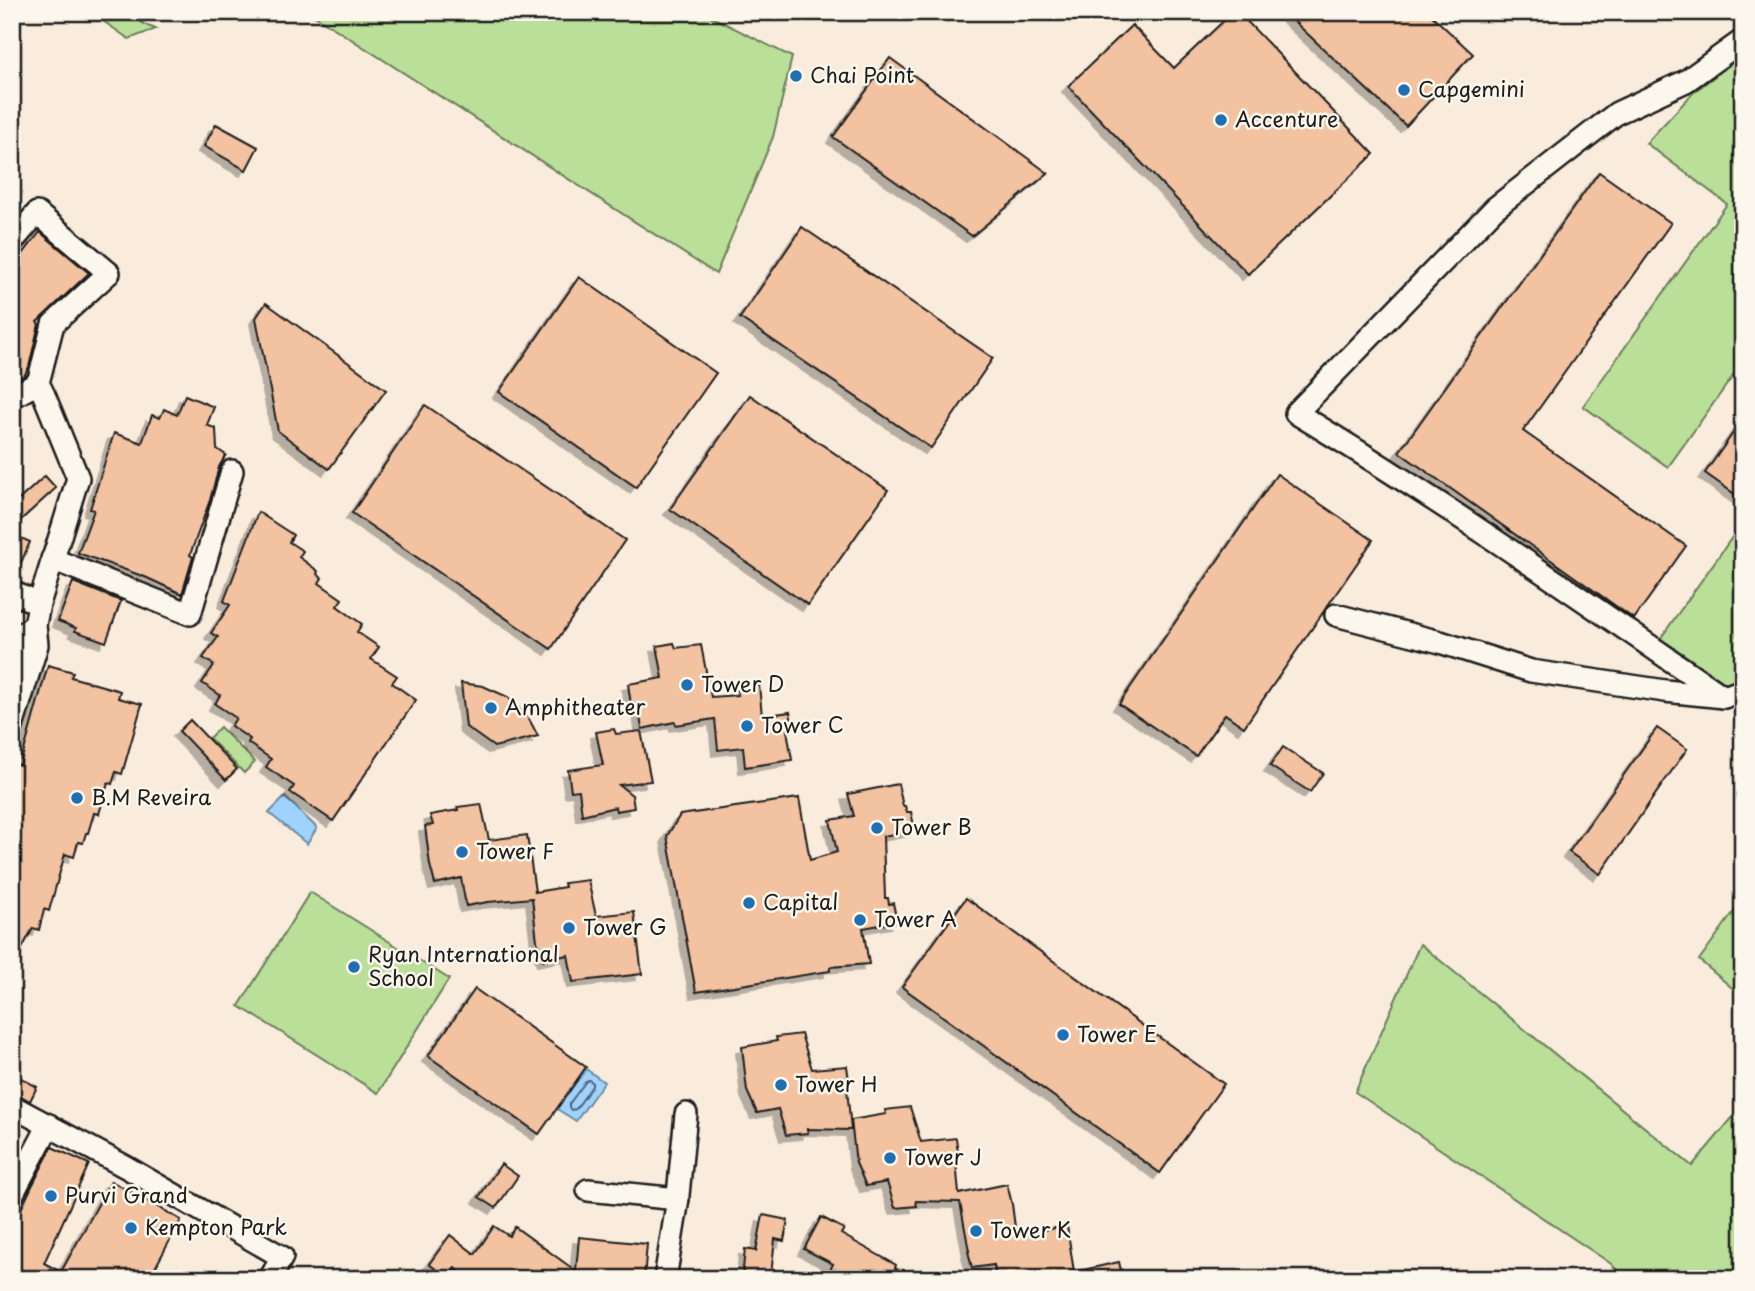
<svg xmlns="http://www.w3.org/2000/svg" width="1755" height="1291" font-family="'Playpen Sans',sans-serif">
<defs>
<filter id="shadow"><feDropShadow dx="-6" dy="6" stdDeviation="0" flood-color="#0004"/></filter>
</defs>
<rect width="100%" height="100%" fill="#f9ecdd"/>
<filter id="ink" filterUnits="userSpaceOnUse"><feTurbulence type="fractalNoise" baseFrequency=".0143" numOctaves="2"/><feDisplacementMap in="SourceGraphic" scale="14" xChannelSelector="R" yChannelSelector="G"/><feConvolveMatrix kernelMatrix="1 2 1 2 8 2 1 2 1" color-interpolation-filters="sRGB"/></filter>
<g filter="url(#ink)">
<g fill="#badf99" stroke="#6b7e5a" stroke-width="2">
<path d="M 90,12 L 124,12 L 148,26 L 156,29 L 129,39 Z"/>
<path d="M 309,12 L 702,12 L 792,57 L 773,137 L 716,274 Z"/>
<path d="M 1743,55 L 1743,362 L 1668,467 L 1583,406 L 1727,204 L 1646,143 L 1694,92 Z"/>
<path d="M 1733,536 L 1743,543 L 1743,671 L 1731,689 L 1660,639 Z"/>
<path d="M 220,727 L 255,762 L 244,773 L 209,738 Z"/>
<path d="M 310,892 L 449,979 L 378,1093 L 239,1006 Z"/>
<path d="M 1743,899 L 1743,997 L 1699,960 Z"/>
<path d="M 1420,944 L 1692,1166 L 1743,1105 L 1743,1279 L 1626,1279 L 1610,1263 L 1355,1092 Z"/>
</g>
<g fill="#9fd3fd" stroke="#6b8aa3" stroke-width="2">
<path d="M 285,797 L 317,828 L 307,844 L 269,813 Z"/>
<path d="M 586,1069 L 604,1082 L 576,1121 L 557,1109 Z"/>
</g>
<g fill="none" stroke-linecap="round" stroke-linejoin="round">
<path stroke="#506576" stroke-width="2" d="M 589,1080 L 592,1082 L 592,1086 L 576,1109 L 571,1110 L 569,1107 L 569,1104 L 586,1081 Z"/>
</g>
<g fill="#f2c2a1" stroke="#1c1c1c" stroke-width="2" filter="url(#shadow)">
<path d="M 1233,12 L 1238,12 L 1374,154 L 1248,274 L 1068,86 L 1132,25 L 1174,68 Z"/>
<path d="M 1284,12 L 1428,12 L 1473,54 L 1406,126 Z"/>
<path d="M 890,58 L 1048,173 L 972,236 L 833,137 Z"/>
<path d="M 216,124 L 258,147 L 246,170 L 204,146 Z"/>
<path d="M 1599,172 L 1671,223 L 1523,431 L 1686,546 L 1634,619 L 1399,452 Z"/>
<path d="M 802,227 L 993,358 L 931,448 L 740,318 Z"/>
<path d="M 40,232 L 89,273 L 37,322 L 39,324 L 29,367 L 24,376 L 12,382 L 12,268 Z"/>
<path d="M 579,277 L 716,373 L 636,487 L 499,392 Z"/>
<path d="M 266,303 L 386,390 L 329,469 L 278,431 L 256,318 Z"/>
<path d="M 185,395 L 214,407 L 207,425 L 216,429 L 217,449 L 226,455 L 219,467 L 210,500 L 190,555 L 193,557 L 182,594 L 145,577 L 78,553 L 94,510 L 90,509 L 114,433 L 142,443 L 152,415 L 160,418 L 164,409 L 177,415 Z"/>
<path d="M 750,395 L 888,490 L 808,605 L 670,509 Z"/>
<path d="M 425,405 L 625,540 L 551,649 L 352,513 Z"/>
<path d="M 1743,419 L 1743,500 L 1705,473 Z"/>
<path d="M 1277,474 L 1373,540 L 1244,727 L 1225,714 L 1196,756 L 1119,704 Z"/>
<path d="M 45,476 L 56,488 L 12,528 L 12,506 Z"/>
<path d="M 258,512 L 293,535 L 289,542 L 303,551 L 299,557 L 318,571 L 317,574 L 322,578 L 319,583 L 342,599 L 337,606 L 362,624 L 357,632 L 379,647 L 371,659 L 397,676 L 392,683 L 416,700 L 333,821 L 290,792 L 294,786 L 266,767 L 271,759 L 248,743 L 250,739 L 231,726 L 236,718 L 215,704 L 220,695 L 202,683 L 214,665 L 203,658 L 218,637 L 211,633 L 230,605 L 224,601 Z"/>
<path d="M 12,534 L 30,542 L 14,579 L 12,579 Z"/>
<path d="M 73,582 L 121,601 L 106,642 L 75,631 L 76,628 L 58,621 Z"/>
<path d="M 674,643 L 676,648 L 701,645 L 711,697 L 738,695 L 737,687 L 759,685 L 762,716 L 790,712 L 793,728 L 787,730 L 792,760 L 745,767 L 743,747 L 718,750 L 715,719 L 676,725 L 675,722 L 642,729 L 638,704 L 631,705 L 628,684 L 663,678 L 657,646 Z"/>
<path d="M 48,665 L 73,672 L 71,677 L 120,691 L 118,698 L 142,704 L 122,774 L 116,772 L 112,784 L 108,783 L 99,814 L 94,813 L 88,833 L 86,833 L 83,843 L 78,842 L 74,857 L 65,854 L 49,911 L 44,909 L 39,930 L 33,928 L 12,967 L 12,763 L 20,765 Z"/>
<path d="M 461,683 L 483,686 L 508,697 L 529,719 L 538,736 L 494,747 L 466,727 Z"/>
<path d="M 190,720 L 237,769 L 226,780 L 179,731 Z"/>
<path d="M 1657,728 L 1687,749 L 1600,874 L 1569,852 Z"/>
<path d="M 614,729 L 616,734 L 641,731 L 651,781 L 619,785 L 632,795 L 634,808 L 616,811 L 615,807 L 582,815 L 579,790 L 571,791 L 568,770 L 603,765 L 596,732 Z"/>
<path d="M 1283,747 L 1323,773 L 1310,792 L 1270,766 Z"/>
<path d="M 898,784 L 903,806 L 905,806 L 907,812 L 911,812 L 915,830 L 883,836 L 885,898 L 888,898 L 889,904 L 893,903 L 897,922 L 863,928 L 869,964 L 830,967 L 830,971 L 696,992 L 667,836 L 680,815 L 799,798 L 810,860 L 837,852 L 830,820 L 854,816 L 848,794 Z"/>
<path d="M 481,804 L 489,840 L 527,835 L 535,892 L 565,887 L 564,883 L 588,880 L 596,916 L 634,912 L 642,974 L 573,982 L 568,955 L 543,960 L 537,941 L 532,898 L 488,902 L 466,906 L 461,878 L 435,884 L 430,865 L 425,826 L 433,825 L 430,815 L 458,810 L 457,807 Z"/>
<path d="M 966,898 L 1224,1084 L 1160,1173 L 902,987 Z"/>
<path d="M 475,989 L 586,1067 L 539,1134 L 428,1056 Z"/>
<path d="M 801,1034 L 812,1069 L 847,1066 L 850,1088 L 847,1088 L 851,1130 L 807,1129 L 808,1133 L 786,1135 L 778,1109 L 757,1113 L 747,1091 L 742,1047 L 777,1041 L 776,1037 Z"/>
<path d="M 12,1073 L 37,1087 L 30,1101 L 12,1091 Z"/>
<path d="M 910,1107 L 921,1142 L 956,1138 L 959,1160 L 956,1161 L 959,1194 L 1007,1184 L 1012,1204 L 1016,1235 L 1067,1226 L 1074,1272 L 1119,1262 L 1123,1279 L 1071,1279 L 1071,1275 L 1055,1279 L 1054,1276 L 1041,1279 L 996,1279 L 994,1265 L 972,1268 L 968,1251 L 969,1251 L 960,1202 L 916,1201 L 917,1206 L 895,1208 L 887,1182 L 866,1186 L 856,1163 L 851,1120 L 886,1114 L 885,1110 Z"/>
<path d="M 52,1147 L 89,1164 L 44,1263 L 61,1272 L 111,1181 L 181,1220 L 149,1279 L 12,1279 L 12,1228 L 32,1186 Z"/>
<path d="M 501,1164 L 518,1176 L 496,1208 L 479,1197 Z"/>
<path d="M 763,1215 L 788,1220 L 784,1241 L 775,1239 L 771,1275 L 759,1274 L 758,1279 L 742,1279 L 745,1249 L 756,1251 Z"/>
<path d="M 821,1217 L 844,1229 L 841,1234 L 896,1265 L 895,1268 L 915,1279 L 847,1279 L 830,1270 L 833,1264 L 804,1249 Z"/>
<path d="M 494,1226 L 509,1236 L 515,1227 L 576,1271 L 579,1237 L 647,1244 L 644,1279 L 469,1279 L 455,1268 L 448,1278 L 429,1264 L 450,1235 L 475,1254 Z"/>
</g>
<g fill="none" stroke-linecap="round" stroke-linejoin="round">
<g stroke="#1c1c1c" stroke-width="26">
<g id="minor">
<path d="M 12,242 L 37,213 L 109,273 L 53,324 L 38,383 L 44,395 L 78,478 L 39,604"/>
<path d="M 12,397 L 38,383"/>
<path d="M 52,559 L 190,614 L 232,471"/>
<path d="M 12,592 L 39,604 L 35,625 L 37,645 L 12,727"/>
<path d="M 1336,615 L 1440,642 L 1531,671 L 1665,691 L 1724,697 L 1743,690"/>
<path d="M 12,658 L 20,635 L 35,625"/>
<path d="M 1724,697 C 1583,600 1442,501 1296,413 L 1495,208 L 1617,113 L 1686,81 L 1743,40"/>
<path d="M 12,1106 L 126,1167 L 282,1257 L 270,1279"/>
<path d="M 588,1190 L 678,1199"/>
<path d="M 12,1195 L 49,1125"/>
<path d="M 665,1279 L 677,1205 L 686,1114"/>
</g>
</g>
<use href="#minor" stroke="#fbf7ec" stroke-width="21"/>
</g>
</g>
<g fill="#1f6fb2" stroke="#fbf7ec" stroke-width="2.5">
<circle cx="796" cy="76" r="7"/>
<circle cx="1404" cy="90" r="7"/>
<circle cx="1221" cy="120" r="7"/>
<circle cx="687" cy="685" r="7"/>
<circle cx="491" cy="708" r="7"/>
<circle cx="747" cy="726" r="7"/>
<circle cx="77" cy="798" r="7"/>
<circle cx="877" cy="828" r="7"/>
<circle cx="462" cy="852" r="7"/>
<circle cx="749" cy="903" r="7"/>
<circle cx="860" cy="920" r="7"/>
<circle cx="569" cy="928" r="7"/>
<circle cx="354" cy="967" r="7"/>
<circle cx="1063" cy="1035" r="7"/>
<circle cx="781" cy="1085" r="7"/>
<circle cx="890" cy="1158" r="7"/>
<circle cx="51" cy="1196" r="7"/>
<circle cx="131" cy="1228" r="7"/>
<circle cx="976" cy="1231" r="7"/>
</g>
<g text-anchor="middle" stroke-width="5" stroke-linejoin="round" paint-order="stroke">
<g font-size="21" fill="#1c1c1c" stroke="#fbf7ec" text-anchor="start">
<text x="810" y="83">Chai Point</text>
<text x="1418" y="97">Capgemini</text>
<text x="1235" y="127">Accenture</text>
<text x="701" y="692">Tower D</text>
<text x="505" y="715">Amphitheater</text>
<text x="761" y="733">Tower C</text>
<text x="91" y="805">B.M Reveira</text>
<text x="891" y="835">Tower B</text>
<text x="476" y="859">Tower F</text>
<text x="763" y="910">Capital</text>
<text x="874" y="927">Tower A</text>
<text x="583" y="935">Tower G</text>
<text x="368" y="962">Ryan International<tspan x="368" dy="24">School</tspan></text>
<text x="1077" y="1042">Tower E</text>
<text x="795" y="1092">Tower H</text>
<text x="904" y="1165">Tower J</text>
<text x="65" y="1203">Purvi Grand</text>
<text x="145" y="1235">Kempton Park</text>
<text x="990" y="1238">Tower K</text>
</g>
</g>
<rect width="1755" height="1291" fill="none" stroke="#fbf7ec" stroke-width="42"/>
<rect x="21" y="21" width="1713" height="1249" fill="none" stroke="#1c1c1c" stroke-width="2.5" filter="url(#ink)"/>
</svg>
